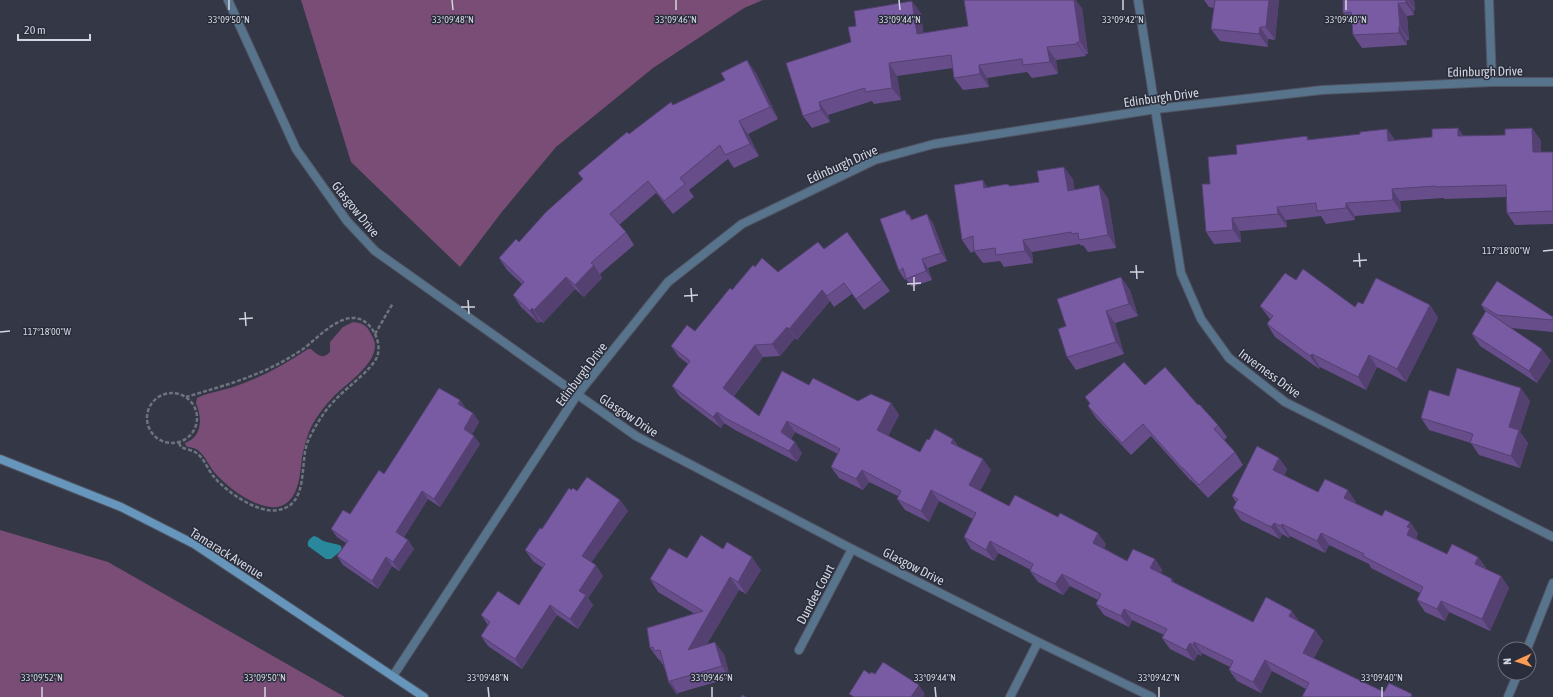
<svg xmlns="http://www.w3.org/2000/svg" width="1553" height="697" font-family="'Asap Condensed',sans-serif">
<rect width="100%" height="100%" fill="#333746"/>
<g fill="#794d75">
<path d="M 301,0 L 763,0 L 744,8 L 653,68 L 556,147 L 501,213 L 460,267 L 351,162 Z"/>
<path d="M 353,322 C 362,323 367,325 371,334 C 373,337 375,342 375,346 C 375,365 346,384 334,396 C 325,405 318,415 312,425 C 307,435 304,447 302,457 C 300,475 299,503 277,507 C 257,510 227,487 215,473 C 209,466 206,457 199,451 C 195,447 190,448 186,446 L 185,443 C 203,437 202,417 196,403 L 197,398 C 206,393 226,390 236,386 C 262,377 286,364 308,349 L 311,349 C 318,355 322,360 330,352 L 330,342 L 343,327 Z"/>
<path d="M 0,530 L 108,562 L 345,697 L 0,697 Z"/>
</g>
<path fill="#2a889c" d="M 314,536 C 319,537 321,541 327,542 C 332,544 336,543 341,546 L 342,550 L 331,559 L 326,559 L 308,546 C 307,541 309,539 314,536 Z"/>
<g fill="none" stroke-linecap="round" stroke-linejoin="round">
<g stroke="#505462" stroke-width="10">
<g id="minor">
<path d="M 228,0 L 296,149 L 347,221 L 375,251 L 636,436 L 852,549 L 1038,642 L 1152,697"/>
<path d="M 1138,0 L 1181,273 L 1201,319 L 1229,358 L 1285,402 L 1553,537"/>
<path d="M 1489,0 L 1492,82"/>
<path d="M 1527,649 L 1553,583"/>
<path d="M 799,650 L 852,549"/>
<path d="M 393,676 L 577,395 L 668,282 L 742,224 L 875,160 L 934,144 L 1156,109 L 1322,90 L 1492,82 L 1553,82"/>
<path d="M 1010,697 L 1038,642"/>
<path d="M 1508,697 L 1518,673"/>
</g>
</g>
<g stroke="#505462" stroke-width="10">
<path id="secondary" d="M 0,459 L 121,507 L 194,544 L 424,697"/>
</g>
<g stroke="#6f727f" stroke-width="2.5" stroke-dasharray="4 2" stroke-linecap="butt">
<path d="M 375,334 L 393,303"/>
<circle cx="172" cy="418" r="25"/>
<path d="M 179,443 L 181,447 C 185,449 191,450 195,452 C 204,457 208,471 215,478 C 227,492 258,514 278,510 C 310,505 299,462 308,441 C 316,424 326,408 339,396 C 349,386 372,369 377,357 C 382,344 374,326 362,320 C 342,310 318,338 303,349 C 265,375 229,384 186,397"/>
</g>
<use href="#minor" stroke="#57748c" stroke-width="8"/>
<use href="#secondary" stroke="#6796bc" stroke-width="8"/>
</g>
<g fill="#674e8b">
<path d="M 1204,0 L 1279,0 L 1275,40 L 1268,39 L 1268,47 L 1220,41 L 1211,29 L 1214,8 L 1209,7 Z"/>
<path d="M 1343,0 L 1414,0 L 1415,10 L 1414,10 L 1414,15 L 1407,16 L 1409,40 L 1407,40 L 1407,45 L 1362,48 L 1353,35 L 1352,25 L 1343,13 Z"/>
<path d="M 1082,8 L 1088,54 L 1085,54 L 1086,56 L 1056,60 L 1058,74 L 1032,78 L 1027,72 L 987,78 L 989,87 L 963,90 L 954,78 L 953,68 L 897,76 L 901,100 L 874,104 L 872,101 L 828,115 L 830,122 L 812,128 L 803,116 L 851,42 L 856,26 L 921,13 L 923,33 Z"/>
<path d="M 756,73 L 778,119 L 748,134 L 759,156 L 734,168 L 728,159 L 689,190 L 694,197 L 673,214 L 656,193 L 619,225 L 626,232 L 634,245 L 600,274 L 602,278 L 584,297 L 575,289 L 543,323 L 540,321 L 538,323 L 521,307 L 513,295 L 522,284 L 507,270 L 499,258 L 519,242 L 583,180 L 578,173 L 629,134 L 673,105 L 725,80 Z"/>
<path d="M 1458,128 L 1463,136 L 1505,135 L 1532,128 L 1541,141 L 1541,152 L 1553,152 L 1553,224 L 1515,225 L 1507,213 L 1506,197 L 1444,199 L 1443,198 L 1400,201 L 1401,212 L 1355,216 L 1355,220 L 1326,224 L 1321,216 L 1286,220 L 1287,227 L 1240,231 L 1241,242 L 1214,244 L 1206,232 L 1210,184 L 1237,154 L 1307,136 L 1309,140 L 1360,134 L 1387,129 L 1395,140 L 1432,137 Z"/>
<path d="M 1073,179 L 1074,190 L 1108,198 L 1116,248 L 1088,252 L 1083,245 L 1081,246 L 1080,244 L 1032,252 L 1033,263 L 1004,267 L 1000,261 L 983,263 L 974,251 L 971,253 L 962,240 L 988,187 L 1010,186 Z"/>
<path d="M 905,210 L 913,220 L 933,223 L 947,261 L 928,268 L 932,280 L 912,287 L 906,279 L 905,280 L 899,271 Z"/>
<path d="M 824,249 L 882,280 L 890,291 L 864,310 L 852,294 L 834,307 L 830,301 L 797,340 L 795,338 L 780,356 L 763,357 L 734,396 L 759,416 L 809,385 L 858,401 L 891,403 L 899,415 L 888,436 L 920,452 L 929,440 L 953,439 L 958,446 L 991,470 L 980,491 L 1009,506 L 1106,544 L 1104,548 L 1127,561 L 1155,559 L 1162,570 L 1161,573 L 1172,579 L 1175,584 L 1253,622 L 1300,622 L 1323,641 L 1314,658 L 1384,692 L 1412,694 L 1306,689 L 1272,671 L 1261,693 L 1237,681 L 1229,670 L 1230,667 L 1202,653 L 1201,656 L 1198,654 L 1194,661 L 1170,649 L 1162,638 L 1164,635 L 1132,620 L 1129,627 L 1104,615 L 1096,604 L 1098,600 L 1070,586 L 1063,595 L 1038,582 L 1030,571 L 1031,570 L 998,553 L 994,561 L 971,549 L 964,537 L 973,519 L 939,501 L 929,522 L 905,510 L 897,499 L 898,496 L 869,482 L 863,490 L 839,478 L 831,467 L 838,454 L 795,432 L 791,439 L 802,453 L 797,462 L 735,430 L 724,423 L 721,428 L 680,397 L 672,386 L 688,364 L 679,357 L 671,346 L 695,331 L 732,290 L 755,267 L 778,272 Z"/>
<path d="M 1121,277 L 1130,290 L 1138,316 L 1115,323 L 1124,354 L 1076,370 L 1067,357 L 1066,326 Z"/>
<path d="M 1296,280 L 1355,307 L 1363,304 L 1430,305 L 1438,318 L 1406,382 L 1377,367 L 1366,390 L 1320,367 L 1319,369 L 1275,337 L 1267,324 L 1270,319 L 1260,306 Z"/>
<path d="M 1481,305 L 1553,317 L 1553,332 L 1511,328 L 1551,361 L 1537,383 L 1480,346 L 1472,334 L 1486,312 Z"/>
<path d="M 1145,385 L 1198,405 L 1218,425 L 1227,437 L 1224,440 L 1235,452 L 1243,465 L 1208,498 L 1191,480 L 1191,481 L 1151,436 L 1131,455 L 1096,418 L 1088,406 L 1090,404 L 1085,397 Z"/>
<path d="M 1449,396 L 1530,401 L 1520,432 L 1528,443 L 1520,468 L 1479,455 L 1471,443 L 1429,430 L 1421,418 Z"/>
<path d="M 460,400 L 466,409 L 473,413 L 479,422 L 472,434 L 480,444 L 440,507 L 428,499 L 404,537 L 408,540 L 414,549 L 399,571 L 392,566 L 378,589 L 343,565 L 337,556 L 346,543 L 337,537 L 331,529 L 350,514 L 384,474 Z"/>
<path d="M 1279,458 L 1287,469 L 1284,476 L 1318,492 L 1356,502 L 1355,503 L 1382,516 L 1410,522 L 1418,534 L 1416,537 L 1418,540 L 1447,554 L 1478,557 L 1486,568 L 1486,569 L 1501,576 L 1509,588 L 1490,631 L 1449,612 L 1445,621 L 1425,612 L 1417,600 L 1420,593 L 1371,568 L 1369,564 L 1329,545 L 1325,553 L 1290,536 L 1289,538 L 1282,534 L 1280,539 L 1241,520 L 1233,508 L 1236,502 L 1232,496 Z"/>
<path d="M 571,490 L 620,500 L 628,511 L 591,562 L 603,576 L 588,598 L 593,605 L 578,629 L 557,615 L 522,669 L 488,646 L 481,636 L 488,625 L 481,615 L 519,605 L 543,568 L 533,561 L 525,550 Z"/>
<path d="M 723,549 L 761,570 L 746,594 L 739,590 L 707,644 L 724,654 L 730,678 L 678,693 L 677,695 L 669,683 L 663,664 L 662,664 L 660,660 L 659,660 L 650,648 L 695,614 L 658,592 L 650,579 L 687,558 Z"/>
</g>
<g fill="#544071">
<path d="M 1074,0 L 1076,0 L 1082,8 L 1088,54 L 1080,42 Z"/>
<path d="M 1269,0 L 1279,0 L 1275,40 L 1266,27 Z"/>
<path d="M 1406,0 L 1407,0 L 1414,10 L 1414,15 L 1406,3 Z"/>
<path d="M 1408,0 L 1414,0 L 1415,10 Z"/>
<path d="M 912,1 L 921,13 L 925,46 L 917,34 Z"/>
<path d="M 1398,3 L 1407,16 L 1409,40 L 1400,27 Z"/>
<path d="M 1260,27 L 1268,39 L 1268,47 L 1259,34 Z"/>
<path d="M 1399,27 L 1407,40 L 1407,45 L 1399,33 Z"/>
<path d="M 1077,42 L 1085,54 L 1086,56 L 1077,44 Z"/>
<path d="M 1047,47 L 1056,60 L 1058,74 L 1050,62 Z"/>
<path d="M 747,60 L 756,73 L 778,119 L 770,107 Z"/>
<path d="M 889,63 L 897,76 L 901,100 L 892,88 Z"/>
<path d="M 979,65 L 987,78 L 989,87 L 980,74 Z"/>
<path d="M 819,102 L 828,115 L 830,122 L 821,110 Z"/>
<path d="M 739,121 L 748,134 L 759,156 L 750,144 Z"/>
<path d="M 1458,128 L 1466,140 L 1458,136 Z"/>
<path d="M 1532,128 L 1541,141 L 1541,165 L 1533,152 Z"/>
<path d="M 1387,129 L 1396,142 L 1388,141 Z"/>
<path d="M 1064,167 L 1073,179 L 1077,203 L 1068,191 Z"/>
<path d="M 983,180 L 991,193 L 984,188 Z"/>
<path d="M 1099,185 L 1108,198 L 1116,248 L 1108,235 Z"/>
<path d="M 1392,189 L 1400,201 L 1401,212 L 1393,200 Z"/>
<path d="M 1346,203 L 1355,216 L 1355,220 L 1346,208 Z"/>
<path d="M 1277,207 L 1286,220 L 1287,227 L 1278,214 Z"/>
<path d="M 905,210 L 911,218 L 909,214 L 915,223 L 912,221 L 907,215 Z"/>
<path d="M 927,214 L 933,223 L 947,261 L 941,253 Z"/>
<path d="M 1232,218 L 1240,231 L 1241,242 L 1233,230 Z"/>
<path d="M 1023,240 L 1032,252 L 1033,263 L 1025,251 Z"/>
<path d="M 922,259 L 928,268 L 932,280 L 926,271 Z"/>
<path d="M 594,265 L 602,278 L 584,297 L 575,285 Z"/>
<path d="M 566,277 L 575,289 L 543,323 L 534,310 Z"/>
<path d="M 1121,277 L 1130,290 L 1138,316 L 1129,304 Z"/>
<path d="M 822,290 L 830,301 L 797,340 L 789,329 Z"/>
<path d="M 1430,305 L 1438,318 L 1406,382 L 1397,369 Z"/>
<path d="M 532,308 L 540,321 L 538,323 L 530,311 Z"/>
<path d="M 1106,311 L 1115,323 L 1124,354 L 1116,342 Z"/>
<path d="M 787,327 L 795,338 L 780,356 L 772,344 Z"/>
<path d="M 755,345 L 763,357 L 731,399 L 723,388 Z"/>
<path d="M 1542,349 L 1551,361 L 1537,383 L 1529,371 Z"/>
<path d="M 1312,354 L 1320,367 L 1319,369 L 1310,356 Z"/>
<path d="M 1369,355 L 1377,367 L 1366,390 L 1358,377 Z"/>
<path d="M 1521,388 L 1530,401 L 1520,432 L 1528,443 L 1520,468 L 1511,456 L 1509,427 Z"/>
<path d="M 460,400 L 466,409 L 458,404 Z"/>
<path d="M 891,403 L 899,415 L 885,441 L 877,430 Z"/>
<path d="M 717,412 L 724,423 L 721,428 L 713,417 Z"/>
<path d="M 473,413 L 479,422 L 470,438 L 464,429 Z"/>
<path d="M 787,421 L 795,432 L 789,443 L 781,432 Z"/>
<path d="M 474,436 L 480,444 L 440,507 L 434,499 Z"/>
<path d="M 953,439 L 961,450 L 951,443 Z"/>
<path d="M 795,442 L 802,453 L 797,462 L 789,451 Z"/>
<path d="M 1279,458 L 1287,469 L 1281,482 L 1273,470 Z"/>
<path d="M 983,459 L 991,470 L 977,496 L 969,485 Z"/>
<path d="M 862,470 L 869,482 L 863,490 L 856,479 Z"/>
<path d="M 931,490 L 939,501 L 929,522 L 921,511 Z"/>
<path d="M 1348,490 L 1356,502 L 1352,509 L 1344,498 Z"/>
<path d="M 422,491 L 428,499 L 402,540 L 396,532 Z"/>
<path d="M 620,500 L 628,511 L 589,566 L 582,556 Z"/>
<path d="M 1410,522 L 1418,534 L 1416,537 L 1418,540 L 1416,546 L 1407,535 L 1407,527 Z"/>
<path d="M 1274,523 L 1282,534 L 1280,539 L 1271,527 Z"/>
<path d="M 1282,524 L 1290,536 L 1289,538 L 1281,526 Z"/>
<path d="M 1098,533 L 1106,544 L 1101,554 L 1093,543 Z"/>
<path d="M 1321,533 L 1329,545 L 1325,553 L 1317,541 Z"/>
<path d="M 408,540 L 414,549 L 399,571 L 393,562 Z"/>
<path d="M 990,541 L 998,553 L 994,561 L 986,550 Z"/>
<path d="M 386,557 L 392,566 L 378,589 L 372,581 Z"/>
<path d="M 752,557 L 761,570 L 746,594 L 738,582 Z"/>
<path d="M 1478,557 L 1486,568 L 1483,576 L 1475,564 Z"/>
<path d="M 1155,559 L 1162,570 L 1158,579 L 1150,568 Z"/>
<path d="M 596,565 L 603,576 L 588,598 L 593,605 L 578,629 L 570,619 L 579,591 Z"/>
<path d="M 1062,574 L 1070,586 L 1063,595 L 1055,584 Z"/>
<path d="M 1501,576 L 1509,588 L 1490,631 L 1482,619 Z"/>
<path d="M 730,577 L 739,590 L 696,662 L 688,650 Z"/>
<path d="M 1172,579 L 1180,590 L 1171,581 Z"/>
<path d="M 1441,601 L 1449,612 L 1445,621 L 1437,609 Z"/>
<path d="M 550,605 L 557,615 L 522,669 L 515,659 Z"/>
<path d="M 1124,609 L 1132,620 L 1129,627 L 1121,616 Z"/>
<path d="M 1292,611 L 1300,622 L 1289,616 Z"/>
<path d="M 1315,630 L 1323,641 L 1311,664 L 1303,653 Z"/>
<path d="M 715,642 L 724,654 L 730,678 L 722,666 Z"/>
<path d="M 1194,642 L 1202,653 L 1201,656 L 1193,645 Z"/>
<path d="M 1190,643 L 1198,654 L 1194,661 L 1186,650 Z"/>
<path d="M 1265,660 L 1272,671 L 1261,693 L 1253,682 Z"/>
<path d="M 670,681 L 678,693 L 677,695 L 669,683 Z"/>
<path d="M 919,685 L 925,694 L 923,697 L 911,697 Z"/>
</g>
<g fill="#785ba2" stroke="#544071">
<path d="M 964,0 L 1074,0 L 1080,42 L 1077,42 L 1077,44 L 1047,47 L 1050,62 L 1023,65 L 1022,59 L 979,65 L 980,74 L 954,78 L 951,55 L 889,63 L 892,88 L 865,92 L 865,88 L 819,102 L 821,110 L 803,116 L 786,63 L 851,42 L 848,27 L 856,26 L 854,11 L 912,1 L 917,34 L 968,26 Z"/>
<path d="M 1215,0 L 1269,0 L 1266,27 L 1260,27 L 1259,34 L 1211,29 Z"/>
<path d="M 1343,0 L 1406,0 L 1406,3 L 1398,3 L 1400,27 L 1399,27 L 1399,33 L 1353,35 L 1351,12 L 1343,13 Z"/>
<path d="M 747,60 L 770,107 L 739,121 L 750,144 L 725,155 L 720,145 L 680,178 L 685,184 L 664,201 L 648,181 L 610,214 L 626,232 L 591,263 L 594,265 L 575,285 L 566,277 L 534,310 L 532,308 L 530,311 L 513,295 L 524,282 L 499,258 L 516,239 L 519,242 L 546,212 L 583,179 L 578,173 L 627,132 L 629,134 L 671,102 L 673,105 L 725,80 L 721,73 Z"/>
<path d="M 1458,128 L 1458,136 L 1505,135 L 1505,129 L 1532,128 L 1533,152 L 1553,152 L 1553,211 L 1507,213 L 1506,185 L 1436,187 L 1436,186 L 1392,189 L 1393,200 L 1346,203 L 1346,208 L 1317,211 L 1316,203 L 1277,207 L 1278,214 L 1232,218 L 1233,230 L 1206,232 L 1202,184 L 1210,184 L 1208,157 L 1237,154 L 1236,145 L 1307,136 L 1307,140 L 1360,134 L 1360,132 L 1387,129 L 1388,141 L 1432,137 L 1432,129 Z"/>
<path d="M 1064,167 L 1068,191 L 1099,185 L 1108,235 L 1079,240 L 1078,233 L 1072,234 L 1071,232 L 1023,240 L 1025,251 L 996,255 L 995,248 L 974,251 L 973,236 L 962,240 L 954,185 L 983,180 L 984,188 L 1007,184 L 1010,186 L 1039,182 L 1037,171 Z"/>
<path d="M 905,210 L 907,215 L 909,214 L 911,220 L 927,214 L 941,253 L 922,259 L 926,271 L 906,279 L 903,268 L 899,271 L 880,219 Z"/>
<path d="M 847,232 L 882,280 L 856,299 L 844,283 L 827,296 L 822,290 L 789,329 L 787,327 L 772,344 L 755,345 L 723,388 L 759,416 L 782,371 L 809,385 L 813,378 L 858,401 L 871,394 L 891,403 L 877,430 L 920,452 L 927,439 L 929,440 L 935,429 L 953,439 L 951,443 L 983,459 L 969,485 L 1009,506 L 1015,495 L 1058,517 L 1060,513 L 1098,533 L 1093,543 L 1127,561 L 1133,549 L 1155,559 L 1150,568 L 1172,579 L 1171,581 L 1253,622 L 1266,597 L 1292,611 L 1289,616 L 1315,630 L 1303,653 L 1384,692 L 1389,683 L 1412,694 L 1411,697 L 1302,697 L 1309,683 L 1265,660 L 1253,682 L 1229,670 L 1233,661 L 1194,642 L 1193,645 L 1190,643 L 1186,650 L 1162,638 L 1167,629 L 1124,609 L 1121,616 L 1096,604 L 1101,594 L 1062,574 L 1055,584 L 1030,571 L 1033,564 L 990,541 L 986,550 L 964,537 L 976,513 L 931,490 L 921,511 L 897,499 L 901,491 L 862,470 L 856,479 L 831,467 L 840,449 L 787,421 L 781,432 L 795,442 L 789,451 L 727,419 L 717,412 L 713,417 L 672,386 L 690,361 L 671,346 L 687,325 L 695,331 L 730,288 L 732,290 L 753,265 L 755,267 L 762,258 L 778,272 L 818,242 L 824,249 Z"/>
<path d="M 1303,269 L 1355,307 L 1358,302 L 1363,304 L 1376,278 L 1430,305 L 1397,369 L 1369,355 L 1358,377 L 1312,354 L 1310,356 L 1267,324 L 1273,316 L 1260,306 L 1285,273 L 1296,280 Z"/>
<path d="M 1121,277 L 1129,304 L 1106,311 L 1116,342 L 1067,357 L 1058,329 L 1066,326 L 1057,299 Z"/>
<path d="M 1497,281 L 1553,317 L 1553,320 L 1497,315 L 1481,305 Z"/>
<path d="M 1486,311 L 1542,349 L 1529,371 L 1472,334 Z"/>
<path d="M 1124,362 L 1145,385 L 1165,367 L 1198,405 L 1199,404 L 1218,425 L 1214,429 L 1235,452 L 1199,485 L 1183,468 L 1182,468 L 1143,424 L 1122,443 L 1088,406 L 1090,403 L 1085,397 Z"/>
<path d="M 1457,368 L 1521,388 L 1509,427 L 1519,430 L 1511,456 L 1470,443 L 1473,434 L 1421,418 L 1429,390 L 1449,396 Z"/>
<path d="M 439,388 L 460,400 L 458,404 L 473,413 L 464,429 L 474,436 L 434,499 L 422,491 L 396,532 L 408,540 L 393,562 L 386,557 L 372,581 L 337,556 L 348,541 L 331,529 L 343,510 L 350,514 L 379,470 L 384,474 Z"/>
<path d="M 1257,446 L 1279,458 L 1273,470 L 1318,492 L 1325,479 L 1348,490 L 1344,498 L 1382,516 L 1385,510 L 1410,522 L 1407,527 L 1410,528 L 1407,535 L 1447,554 L 1452,544 L 1478,557 L 1475,564 L 1501,576 L 1482,619 L 1441,601 L 1437,609 L 1417,600 L 1423,587 L 1363,556 L 1364,554 L 1321,533 L 1317,541 L 1282,524 L 1281,526 L 1274,523 L 1271,527 L 1233,508 L 1238,499 L 1232,496 Z"/>
<path d="M 587,477 L 620,500 L 582,556 L 596,565 L 579,591 L 586,595 L 570,619 L 550,605 L 515,659 L 481,636 L 490,622 L 481,615 L 498,591 L 519,605 L 545,564 L 525,550 L 540,528 L 542,529 L 569,488 L 571,490 L 573,488 L 577,491 Z"/>
<path d="M 701,535 L 723,549 L 727,542 L 752,557 L 738,582 L 730,577 L 688,650 L 715,642 L 722,666 L 670,681 L 669,683 L 660,650 L 654,651 L 653,647 L 650,648 L 647,628 L 703,611 L 650,579 L 669,548 L 687,558 Z"/>
<path d="M 883,662 L 919,685 L 911,697 L 854,697 L 849,694 L 864,670 L 870,674 L 871,672 L 875,674 Z"/>
<path d="M 742,695 L 746,697 L 741,697 Z"/>
</g>
<path fill="none" stroke="#d3d6df" stroke-width="1.5" d="M 229,0 L 229,10M 452,0 L 453,10M 676,0 L 676,10M 899,0 L 900,10M 1123,0 L 1123,10M 1346,0 L 1346,10M 1543,251 L 1553,250M 1359,253 L 1360,267M 1353,261 L 1367,260M 1136,265 L 1137,279M 1130,272 L 1144,272M 914,277 L 914,291M 907,284 L 921,283M 691,288 L 692,302M 684,296 L 698,295M 468,300 L 469,314M 461,307 L 475,307M 245,312 L 246,326M 239,319 L 253,318M 0,332 L 10,331M 42,687 L 42,697M 265,687 L 265,697M 488,687 L 489,697M 712,687 L 712,697M 935,687 L 936,697M 1159,687 L 1159,697M 1382,687 L 1382,697"/>
<g text-anchor="middle" stroke-width="3" stroke-linejoin="round" paint-order="stroke">
<g font-size="13" fill="#d3d6df" stroke="#292d3c">
<text transform="translate(1485 71) rotate(-1)" y="5">Edinburgh Drive</text>
<text transform="translate(1161 97) rotate(-8)" y="5">Edinburgh Drive</text>
<text transform="translate(842 164) rotate(-24)" y="5">Edinburgh Drive</text>
<text transform="translate(356 209) rotate(51)" y="5">Glasgow Drive</text>
<text transform="translate(1270 373) rotate(36)" y="5">Inverness Drive</text>
<text transform="translate(581 374) rotate(-53)" y="5">Edinburgh Drive</text>
<text transform="translate(629 415) rotate(33)" y="5">Glasgow Drive</text>
<text transform="translate(227 553) rotate(32)" y="5">Tamarack Avenue</text>
<text transform="translate(914 566) rotate(27)" y="5">Glasgow Drive</text>
<text transform="translate(815 594) rotate(-62)" y="5">Dundee Court</text>
</g>
</g>
<g font-size="10" text-anchor="middle" fill="#d3d6df" stroke="#292d3c" stroke-width="3" stroke-linejoin="round" paint-order="stroke">
<text x="229" y="23">33°09'50"N</text>
<text x="453" y="23">33°09'48"N</text>
<text x="676" y="23">33°09'46"N</text>
<text x="900" y="23">33°09'44"N</text>
<text x="1123" y="23">33°09'42"N</text>
<text x="1346" y="23">33°09'40"N</text>
<text x="1506" y="254">117°18'00"W</text>
<text x="47" y="335">117°18'00"W</text>
<text x="42" y="681">33°09'52"N</text>
<text x="265" y="681">33°09'50"N</text>
<text x="488" y="681">33°09'48"N</text>
<text x="712" y="681">33°09'46"N</text>
<text x="935" y="681">33°09'44"N</text>
<text x="1159" y="681">33°09'42"N</text>
<text x="1382" y="681">33°09'40"N</text>
</g>
<g transform="translate(1517 661) rotate(267)"><circle r="19" fill="#292d3c" stroke="#6d717d"/>
<path d="M0-3L7 15L0 10L-7 15Z" fill="#fc9d53"/>
<text y="-6" font-size="11" font-weight="bold" text-anchor="middle" fill="#d3d6df">N</text>
</g>
<path d="M18 34v6h72v-6" fill="none" stroke="#d3d6df" stroke-width="2"/>
<text x="24" y="34" font-size="12" fill="#d3d6df" stroke="#292d3c" stroke-width="3" paint-order="stroke">20 m</text>
</svg>
